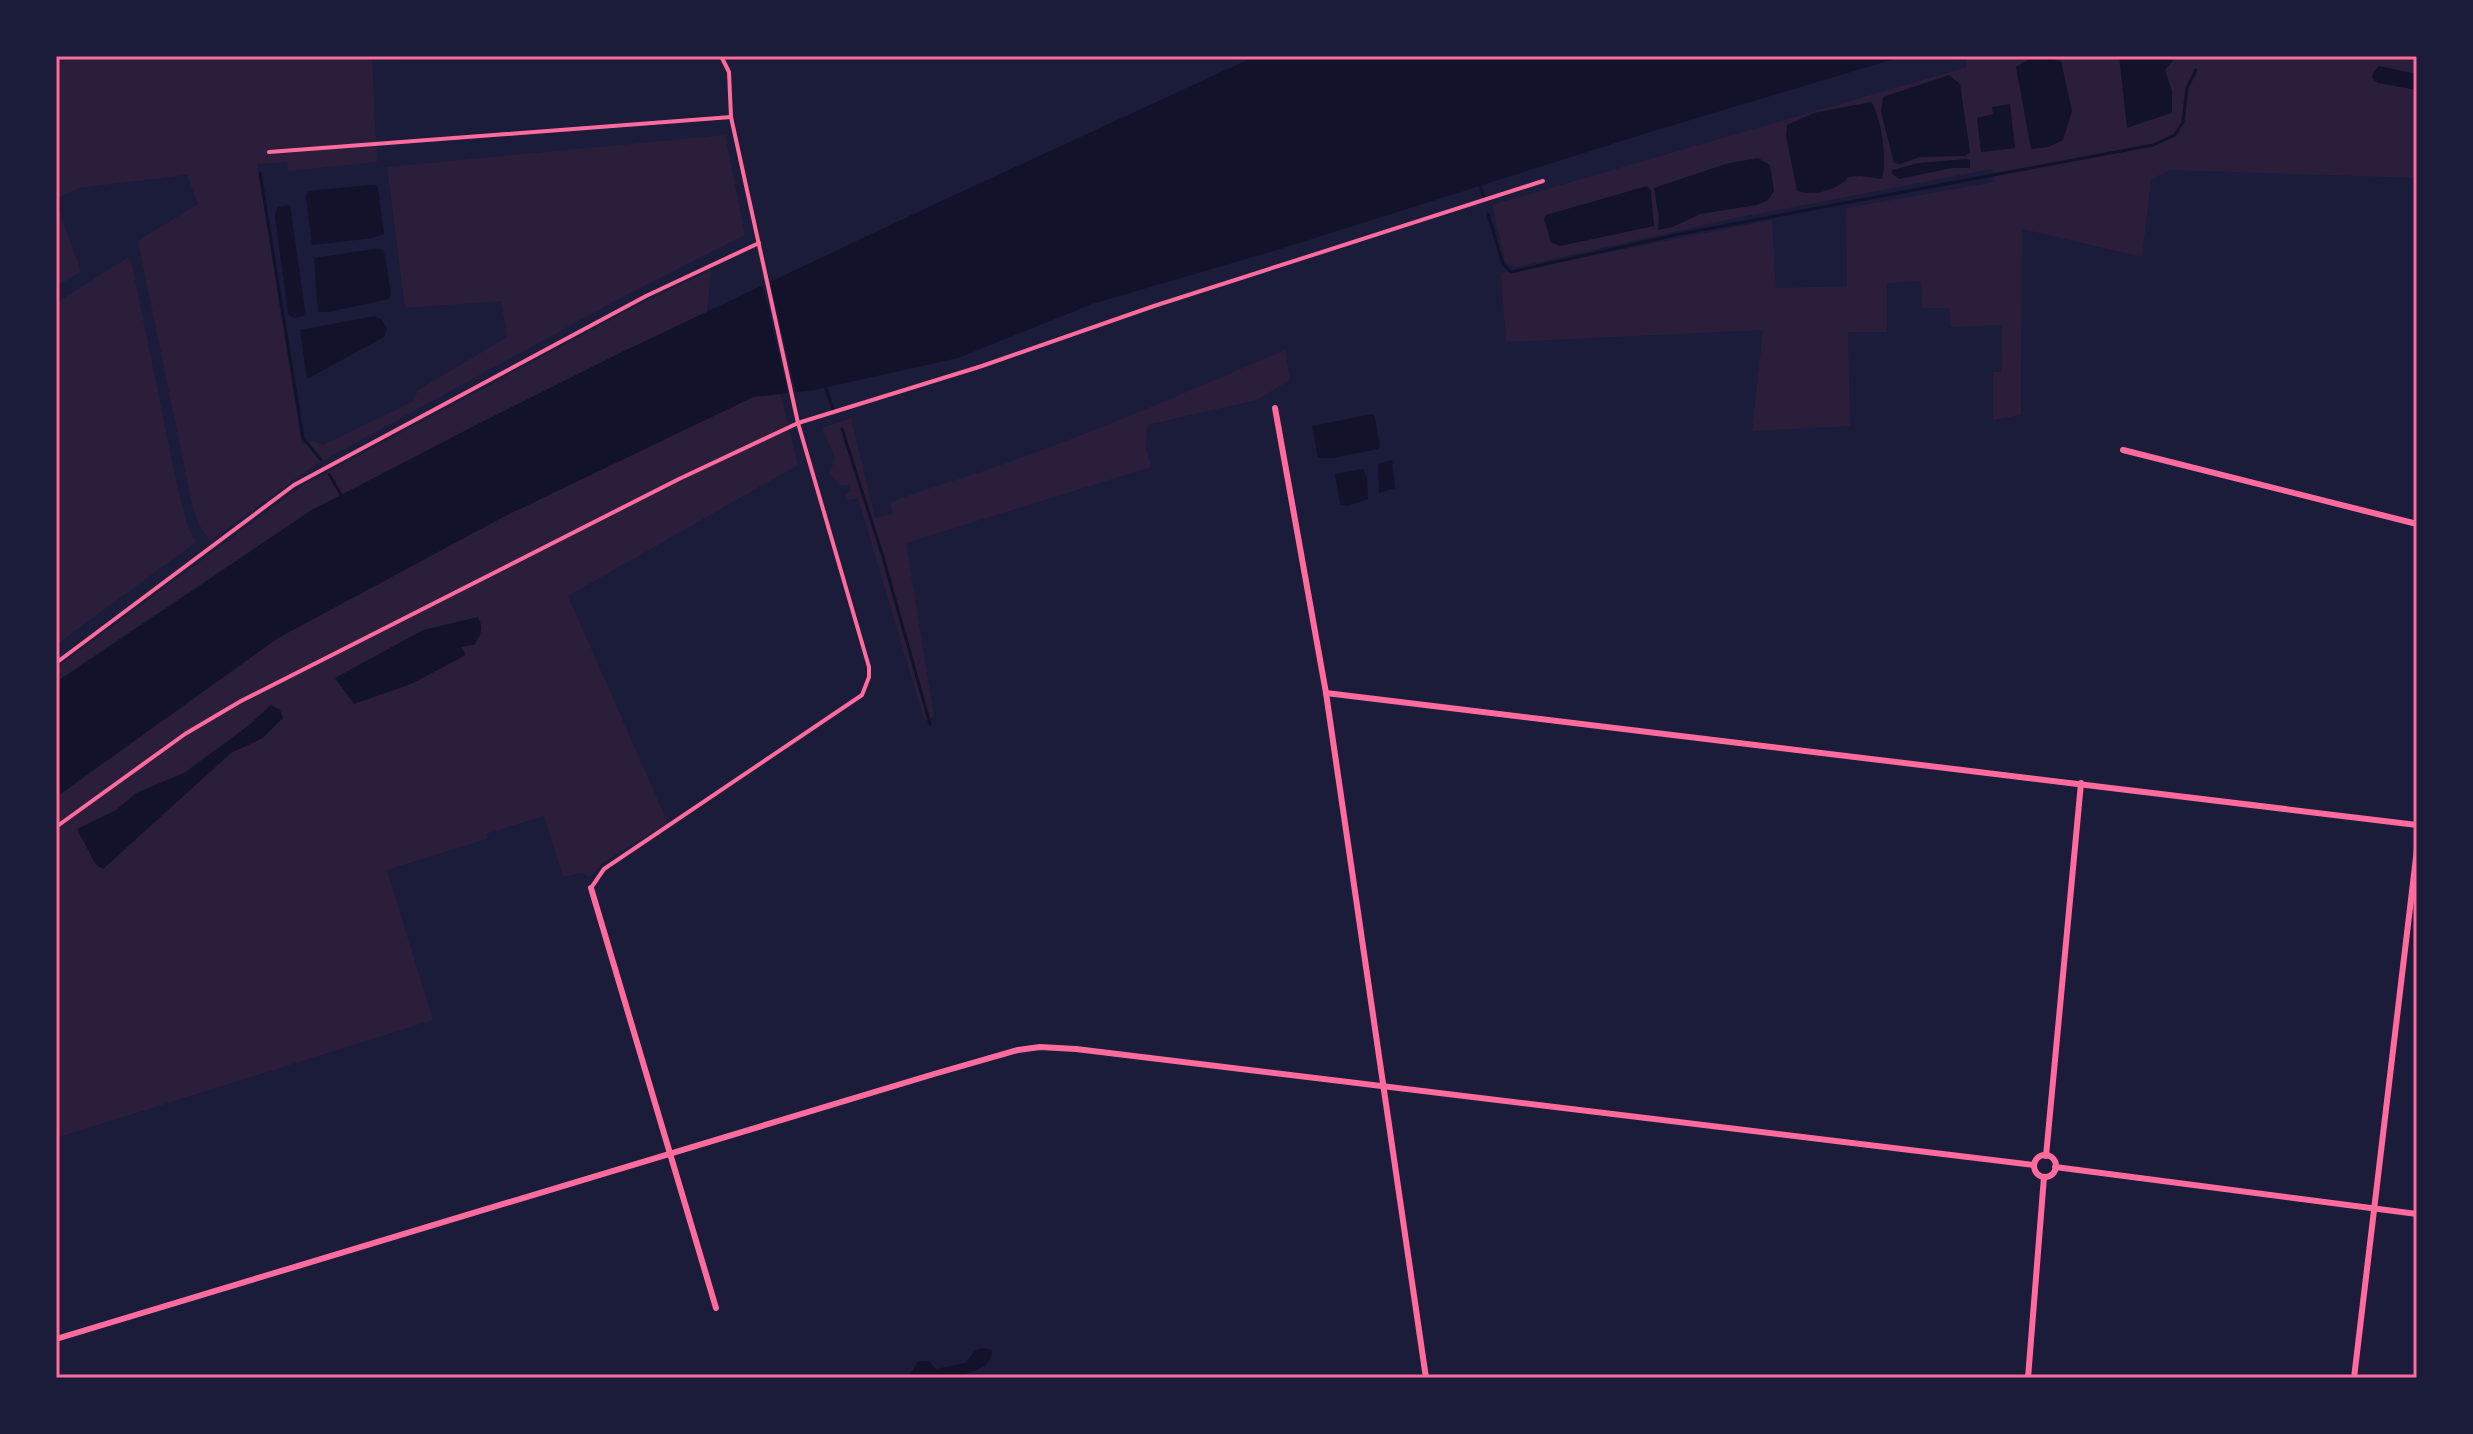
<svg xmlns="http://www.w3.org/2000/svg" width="2473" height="1434" font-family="'Roboto Condensed',sans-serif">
<rect width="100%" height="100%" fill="#1b1b3a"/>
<g fill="#2a1e3b">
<path d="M 56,56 L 372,56 L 377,162 L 289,171 L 287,162 L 257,164 L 302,445 L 313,441 L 323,445 L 412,402 L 418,390 L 507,337 L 501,301 L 405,308 L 387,167 L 725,135 L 745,235 L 626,295 L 312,467 L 210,541 L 198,523 L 191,499 L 138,241 L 198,204 L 187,175 L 79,188 L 56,199 Z"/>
<path d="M 1965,56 L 2417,56 L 2417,178 L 2169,170 L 2151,180 L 2142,257 L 2022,229 L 2021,415 L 1993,420 L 1993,372 L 2001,372 L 2002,325 L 1950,327 L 1950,308 L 1922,308 L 1921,281 L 1887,283 L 1887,332 L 1848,332 L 1850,426 L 1752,431 L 1763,330 L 1506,342 L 1501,273 L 1772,220 L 1776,288 L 1847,286 L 1846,208 L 1995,182 L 1992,169 L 1731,219 L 1517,267 L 1509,266 L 1505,260 L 1492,205 L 1967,67 Z"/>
<path d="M 56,203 L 81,271 L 56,287 Z"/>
<path d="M 127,258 L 131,260 L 178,490 L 189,530 L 196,542 L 56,645 L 56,303 Z"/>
<path d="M 711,270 L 707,312 L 312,510 L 56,682 L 56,668 L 300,487 L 636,306 Z"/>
<path d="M 1285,350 L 1290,380 L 1257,400 L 1147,425 L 1146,448 L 1151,467 L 906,543 L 934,716 L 924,720 L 858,498 L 849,500 L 845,495 L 851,491 L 848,485 L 840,486 L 830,473 L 835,458 L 822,428 L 851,418 L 875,518 L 893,514 L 890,503 C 919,490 948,483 977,473 C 1082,438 1184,393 1285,350 Z"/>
<path d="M 780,394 L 798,465 L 568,596 L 668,823 L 602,863 L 590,877 L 581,873 L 563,877 L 544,816 L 486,834 L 487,839 L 387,870 L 433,1020 L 56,1138 L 56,797 L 278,638 L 503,517 L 753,397 Z"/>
</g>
<g fill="#12122b">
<path d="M 1256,56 L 1904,56 L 1650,132 L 1280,249 L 1092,304 L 958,358 L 814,390 L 753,397 L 503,517 L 278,638 L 56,797 L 56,682 L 312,510 L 474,426 L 626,350 L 935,204 Z"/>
<path d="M 2119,56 L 2177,56 L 2165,70 L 2172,91 L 2172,113 L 2127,128 Z"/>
<path d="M 2046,58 L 2061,61 L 2072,111 L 2063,140 L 2048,147 L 2031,149 L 2016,67 L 2029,59 Z"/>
<path d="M 2379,66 L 2417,74 L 2417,90 L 2378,83 L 2372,78 L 2373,72 Z"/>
<path d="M 1949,75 L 1960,84 L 1970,152 L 1965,156 L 1920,157 L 1900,164 L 1894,163 L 1881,112 L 1883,97 Z"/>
<path d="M 1871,102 C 1881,115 1888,164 1882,179 L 1860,176 L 1848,177 C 1838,191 1813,196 1797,191 L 1786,136 L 1787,125 L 1814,113 Z"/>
<path d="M 2010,104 L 2015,148 L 1981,152 L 1977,118 L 1993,114 L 1992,107 Z"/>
<path d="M 1758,158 L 1770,165 L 1774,191 L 1768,200 L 1757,205 L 1700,214 L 1673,227 L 1658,230 L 1659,218 L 1654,188 L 1725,164 Z"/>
<path d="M 1966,159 L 1970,160 L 1970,168 L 1952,168 L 1899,179 L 1891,173 L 1892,170 L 1919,163 Z"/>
<path d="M 370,185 L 377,185 L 378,189 L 384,234 L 373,238 L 312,245 L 306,196 L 308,191 Z"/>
<path d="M 1647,186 L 1651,191 L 1654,226 L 1560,246 L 1551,242 L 1544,219 L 1546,215 Z"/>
<path d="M 290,205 L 305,310 L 304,316 L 294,318 L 288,314 L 275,216 L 277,207 Z"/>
<path d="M 375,249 L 383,250 L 385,256 L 391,294 L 389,299 L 328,312 L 318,312 L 314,258 Z"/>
<path d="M 375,316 L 382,320 L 387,328 L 384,337 L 307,379 L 300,330 Z"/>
<path d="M 1374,414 L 1380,446 L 1378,449 L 1333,458 L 1318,458 L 1312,426 Z"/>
<path d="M 1392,460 L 1395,488 L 1379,493 L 1378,464 Z"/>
<path d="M 1363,469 L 1367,477 L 1368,499 L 1347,506 L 1340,504 L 1335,474 Z"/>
<path d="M 478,617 C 484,629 481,634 474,645 L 461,647 L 466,655 L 411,684 L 354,704 L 335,678 L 423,630 Z"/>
<path d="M 271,705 L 280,710 L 283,718 L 263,738 L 231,753 L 103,869 L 96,865 L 77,829 L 116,810 L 136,793 L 184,773 L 248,726 Z"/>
<path d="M 981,1348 L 992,1350 C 993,1380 929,1378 908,1378 L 918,1361 L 929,1361 L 936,1369 L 965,1363 L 975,1351 Z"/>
</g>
<path fill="#1b1b3a" d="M 769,279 L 797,396 L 789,397 L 762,282 Z"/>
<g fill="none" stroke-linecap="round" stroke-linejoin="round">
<g stroke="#12122b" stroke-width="3">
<path d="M 260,173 L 303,438 L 321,460"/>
<path d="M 1480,185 L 1484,198"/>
<path d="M 1488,214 L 1503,264 L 1511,272 L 1680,234 L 2153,145 L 2175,135 L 2183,122 L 2187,88 L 2196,70"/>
<path d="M 825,385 L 834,412"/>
<path d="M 842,429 L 883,557 L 930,724"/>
<path d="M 329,474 L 343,498"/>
</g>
<g stroke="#ff6b9d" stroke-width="4">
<path d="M 269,152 L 731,117"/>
<path d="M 56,663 L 294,485 L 646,296 L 759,243"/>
<path d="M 56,827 L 185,734 L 241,701 L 679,479 L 798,423 L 982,366 L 1154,306 L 1543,181"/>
<path d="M 591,888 L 604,869 L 862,695 L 869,677 L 869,667 L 798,423 L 731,117 L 729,72 L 721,56"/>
</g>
<g stroke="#ff6b9d" stroke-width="6">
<path d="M 1275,408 L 1326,693 L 1426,1378"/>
<path d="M 2123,450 L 2417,524"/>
<path d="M 1326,693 L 2417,825"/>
<path d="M 591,888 L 716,1308"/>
<circle cx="2045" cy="1166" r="11"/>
<path d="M 2046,1156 L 2081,783"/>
<path d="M 2055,1167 L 2417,1214"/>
<path d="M 56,1339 L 934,1074 L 1018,1050 L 1040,1047 L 1076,1049 L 2034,1165"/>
<path d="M 2028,1378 L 2044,1177"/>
<path d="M 2354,1378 L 2417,849"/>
</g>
</g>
<rect width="2473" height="1434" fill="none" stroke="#1b1b3a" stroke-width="116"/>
<rect x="58" y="58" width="2357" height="1318" fill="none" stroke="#ff6b9d" stroke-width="3"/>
</svg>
